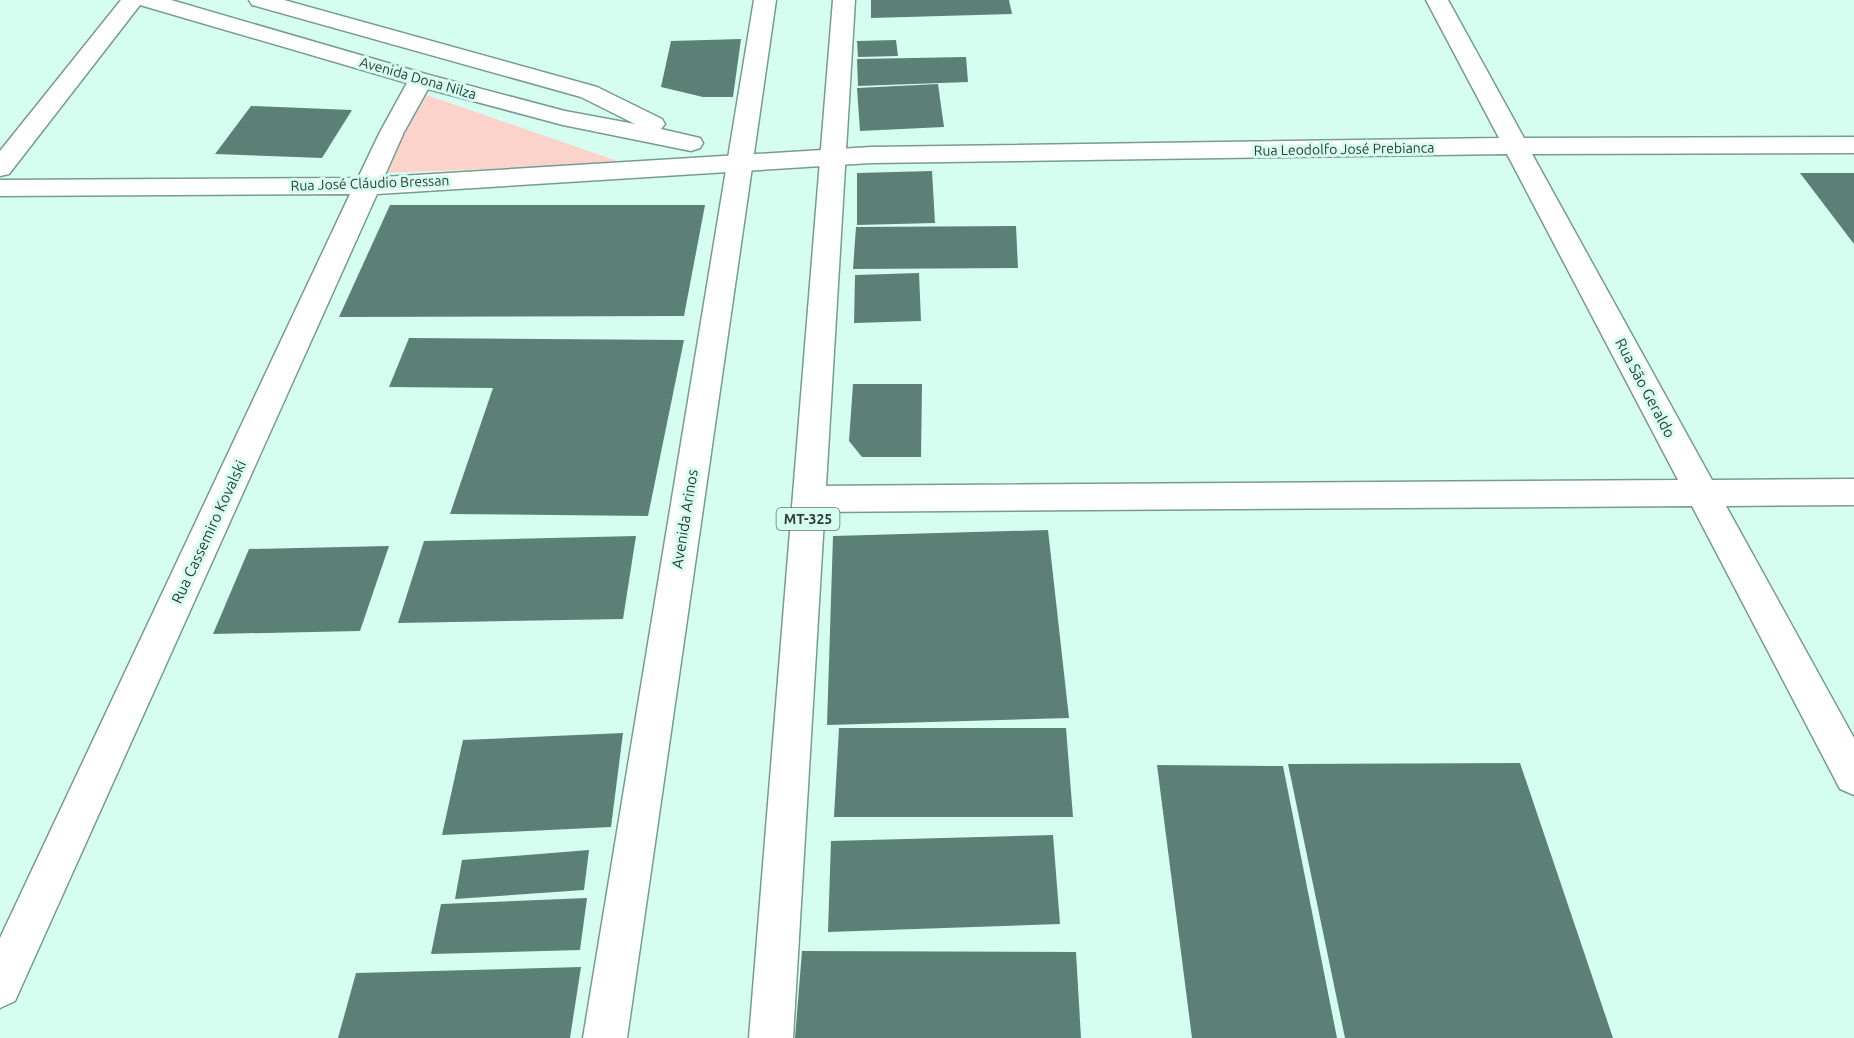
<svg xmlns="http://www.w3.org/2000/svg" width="1854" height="1038" font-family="Ubuntu,sans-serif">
<rect width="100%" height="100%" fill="#d6fef0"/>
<path fill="#fbd3cb" d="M 427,95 L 626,164 L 380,173 Z"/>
<g fill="#5c8075">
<path d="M 871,0 L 1009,0 L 1012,14 L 871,18 Z"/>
<path d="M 741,39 L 733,97 L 703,97 L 661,87 L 671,41 Z"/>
<path d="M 896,40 L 898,56 L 858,57 L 857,41 Z"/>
<path d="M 966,57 L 968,82 L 858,86 L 857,59 Z"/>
<path d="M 938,84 L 944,127 L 860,131 L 857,88 Z"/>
<path d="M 251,106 L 352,110 L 322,158 L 215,154 Z"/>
<path d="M 932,171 L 935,223 L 857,225 L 857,173 Z"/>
<path d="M 1800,173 L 1854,173 L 1854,244 Z"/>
<path d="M 390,205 L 705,205 L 684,316 L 339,317 Z"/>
<path d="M 1016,226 L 1018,268 L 853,269 L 856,227 Z"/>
<path d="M 919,273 L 921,321 L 854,323 L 855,275 Z"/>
<path d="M 409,338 L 684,340 L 648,516 L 450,514 L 493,388 L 389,387 Z"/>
<path d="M 853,384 L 922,384 L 921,457 L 862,457 L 849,441 Z"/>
<path d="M 1048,530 L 1069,718 L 827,725 L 833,536 Z"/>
<path d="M 636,536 L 623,619 L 398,623 L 424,541 Z"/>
<path d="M 389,546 L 360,631 L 213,634 L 249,549 Z"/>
<path d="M 839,728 L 1066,728 L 1073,817 L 834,817 Z"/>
<path d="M 623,733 L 611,827 L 442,835 L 463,740 Z"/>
<path d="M 1520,763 L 1613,1038 L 1345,1038 L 1288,764 Z"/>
<path d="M 1157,765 L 1283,766 L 1337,1038 L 1192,1038 Z"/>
<path d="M 1053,835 L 1060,924 L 828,932 L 831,841 Z"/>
<path d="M 589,850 L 584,890 L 455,899 L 462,860 Z"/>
<path d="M 587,898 L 580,950 L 431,954 L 441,904 Z"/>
<path d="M 802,951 L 1076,952 L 1081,1038 L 795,1038 Z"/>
<path d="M 581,967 L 570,1038 L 338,1038 L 356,973 Z"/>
</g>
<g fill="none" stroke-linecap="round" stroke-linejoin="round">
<g stroke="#769c8f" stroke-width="3">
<path id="minor" d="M 121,0 L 171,0 L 429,75 L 565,111 L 635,124 L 581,97 L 252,5 L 249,0 L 284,0 L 597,87 L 662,119 L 665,124 L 661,129 L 700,138 L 703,143 L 700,148 L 691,151 L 563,125 L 428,89 L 404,132 L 384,177 L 871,147 L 1499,138 L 1426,0 L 1448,0 L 1524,138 L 1854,137 L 1854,153 L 1532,154 L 1712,480 L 1854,479 L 1854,505 L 1726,506 L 1854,738 L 1854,795 L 1840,789 L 1692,506 L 809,512 L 797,508 L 793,499 L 797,490 L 809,486 L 1678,480 L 1507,154 L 871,163 L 377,194 L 15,1001 L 0,1008 L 0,938 L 350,194 L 0,196 L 0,180 L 358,178 L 380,132 L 407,83 L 140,5 L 9,174 L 0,176 L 0,151 Z"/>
</g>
<g stroke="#769c8f" stroke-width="3">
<g id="major">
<path d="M 754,0 L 776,0 L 627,1038 L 583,1038 Z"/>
<path d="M 833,0 L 855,0 L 793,1038 L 749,1038 Z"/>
</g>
</g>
<use href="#minor" fill="#fff" fill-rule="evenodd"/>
<use href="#major" fill="#fff" fill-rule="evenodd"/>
</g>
<g text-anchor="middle" stroke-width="6" stroke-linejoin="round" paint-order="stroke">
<g font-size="14" fill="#2c3b36" stroke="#d6fef0">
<text transform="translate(418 78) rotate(16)" y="5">Avenida Dona Nilza</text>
<text transform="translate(1344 149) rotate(-1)" y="5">Rua Leodolfo José Prebianca</text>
<text transform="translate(370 183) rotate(-2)" y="5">Rua José Cláudio Bressan</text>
</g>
<rect fill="#d6fef0" stroke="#5f766e" stroke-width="1.5" x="776.5" y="508" width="63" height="22" rx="4.5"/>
<g font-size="14" font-weight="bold" fill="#2c3b36">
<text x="808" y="524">MT-325</text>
</g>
<g font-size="15" fill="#2c3b36" stroke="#d6fef0">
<text transform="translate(1645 388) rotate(62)" y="5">Rua São Geraldo</text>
<text transform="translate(685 519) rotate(-81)" y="5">Avenida Arinos</text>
<text transform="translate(209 532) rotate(-65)" y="5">Rua Cassemiro Kovalski</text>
</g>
</g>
</svg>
